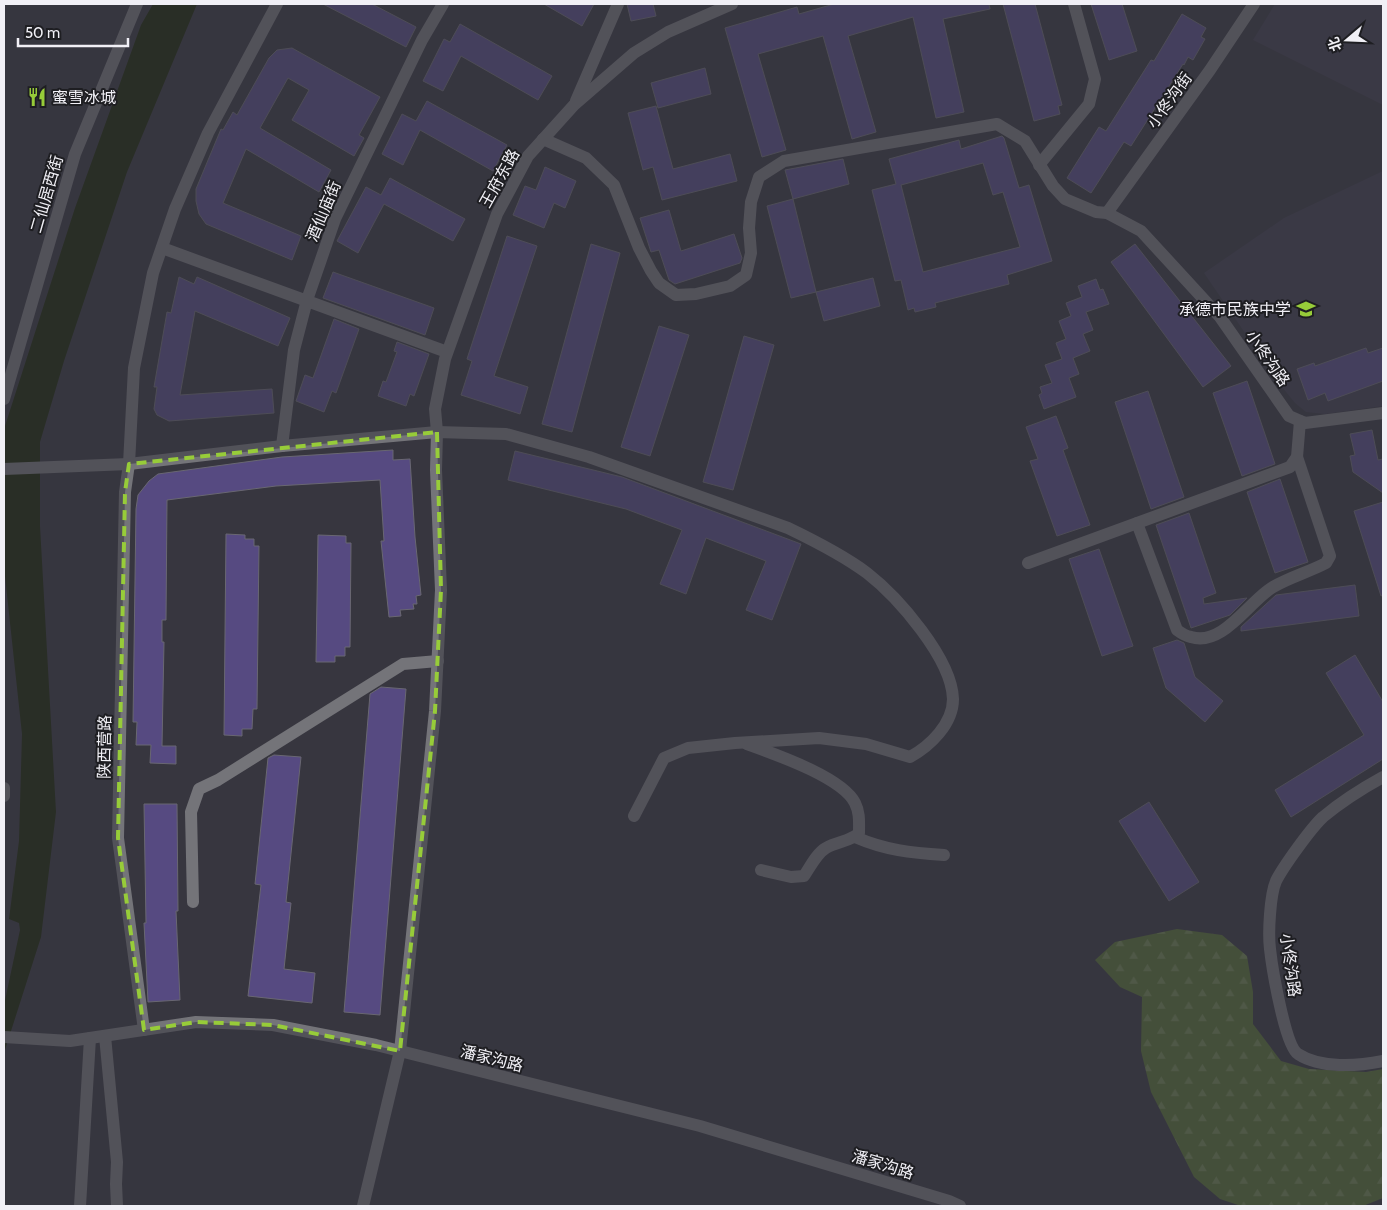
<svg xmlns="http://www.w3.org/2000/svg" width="1387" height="1210" font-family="Cabin,'Noto Sans SC',sans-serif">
<defs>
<pattern id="forest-firs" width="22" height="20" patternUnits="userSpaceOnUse" patternTransform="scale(1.25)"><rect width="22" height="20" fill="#556d33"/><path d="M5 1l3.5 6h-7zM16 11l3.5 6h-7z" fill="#6e8251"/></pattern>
</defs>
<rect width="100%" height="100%" fill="#37363f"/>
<g fill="#3f3d4d">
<path d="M 1275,4 L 1383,4 L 1383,105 L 1253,40 Z"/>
<path d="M 1383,171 L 1383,406 L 1325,414 L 1306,412 L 1295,403 L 1282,387 L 1204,273 L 1284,218 Z"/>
</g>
<path fill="url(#forest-firs)" d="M 1177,929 L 1222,935 L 1247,956 L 1253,992 L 1253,1024 L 1281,1061 L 1309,1069 L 1366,1072 L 1383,1069 L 1383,1198 L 1363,1206 L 1241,1206 L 1220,1199 L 1194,1177 L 1151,1092 L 1141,1051 L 1142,997 L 1120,987 L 1095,960 L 1115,942 Z"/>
<path fill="#1a2507" d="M 153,4 L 197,4 L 127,172 L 64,361 L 40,442 L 40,526 L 56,812 L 41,937 L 4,1053 L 4,1005 L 20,930 L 19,923 L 9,919 L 19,841 L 22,734 L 4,567 L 5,426 L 75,208 L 141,25 Z"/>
<g fill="#564a81" stroke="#696772" fill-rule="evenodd">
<path d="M 323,4 L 372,4 L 416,27 L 406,47 Z"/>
<path d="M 544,4 L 594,4 L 582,26 Z"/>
<path d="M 627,4 L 653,4 L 656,16 L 631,21 Z"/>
<path d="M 834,4 L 989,4 L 990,9 L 943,19 L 964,112 L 936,118 L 913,17 L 848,36 L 876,132 L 852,139 L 823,36 L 758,54 L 786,150 L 762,157 L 725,28 L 797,7 L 799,14 Z"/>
<path d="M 1003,4 L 1035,4 L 1062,105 L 1058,106 L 1060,114 L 1034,121 Z"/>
<path d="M 1091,4 L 1122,4 L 1137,51 L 1109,60 Z"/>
<path d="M 1182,14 L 1206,28 L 1201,37 L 1205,39 L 1193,60 L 1188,57 L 1184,65 L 1183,64 L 1131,146 L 1124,142 L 1091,193 L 1067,178 L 1099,127 L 1106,131 L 1151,60 L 1154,61 Z"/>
<path d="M 460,24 L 552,76 L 538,100 L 461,56 L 443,91 L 423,81 L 444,39 L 450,42 Z"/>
<path d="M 292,48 L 380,97 L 359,135 L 364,138 L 354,156 L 292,120 L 309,90 L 288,78 L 260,128 L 331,170 L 319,192 L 246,149 L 223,203 L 301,236 L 292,260 L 206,224 L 199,214 L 196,201 L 196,189 L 221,129 L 223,130 L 233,112 L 237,115 L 269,58 L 277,50 Z"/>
<path d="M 705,68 L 711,94 L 658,108 L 651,83 Z"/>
<path d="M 427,101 L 507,145 L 493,171 L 420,130 L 403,165 L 382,154 L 402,114 L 416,121 Z"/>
<path d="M 656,106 L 673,169 L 730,154 L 737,181 L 662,200 L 653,167 L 643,170 L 628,113 Z"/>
<path d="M 1002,136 L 1004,138 L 1019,188 L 1029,185 L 1052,261 L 1007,275 L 1009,284 L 935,303 L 936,307 L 915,312 L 914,308 L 908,310 L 901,280 L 895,281 L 872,190 L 896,184 L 889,159 L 959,140 L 961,149 ZM 983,163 L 993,195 L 1003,192 L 1020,247 L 923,272 L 901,185 Z"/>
<path d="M 843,159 L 849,184 L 793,199 L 785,170 Z"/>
<path d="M 545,167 L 576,181 L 565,208 L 554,203 L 544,228 L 513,215 L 525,186 L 536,190 Z"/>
<path d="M 390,178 L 465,219 L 453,241 L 384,204 L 358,253 L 337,241 L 366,187 L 381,195 Z"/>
<path d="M 793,199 L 816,292 L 791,298 L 767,206 Z"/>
<path d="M 669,210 L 681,251 L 734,234 L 742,258 L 740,263 L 675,284 L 669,280 L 659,250 L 651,252 L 640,218 Z"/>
<path d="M 507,236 L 537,246 L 494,376 L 528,387 L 520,414 L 461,395 L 472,361 L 467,359 Z"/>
<path d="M 591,244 L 620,253 L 572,432 L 542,424 Z"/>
<path d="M 1135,244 L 1231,366 L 1203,387 L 1111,262 Z"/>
<path d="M 333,272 L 434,308 L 425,335 L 323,298 Z"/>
<path d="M 179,277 L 194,284 L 197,277 L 290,318 L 278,346 L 195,311 L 180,395 L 272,389 L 274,413 L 169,421 L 157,415 L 154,409 L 157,387 L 154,387 L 167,312 L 171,313 Z"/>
<path d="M 873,278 L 880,306 L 824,321 L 816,292 Z"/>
<path d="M 1096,279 L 1100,290 L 1103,289 L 1109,304 L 1086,312 L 1093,330 L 1083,334 L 1090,351 L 1073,358 L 1079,374 L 1069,378 L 1076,397 L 1044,409 L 1039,395 L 1042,393 L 1040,387 L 1052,383 L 1045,365 L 1062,359 L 1056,343 L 1066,339 L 1059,321 L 1071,316 L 1066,303 L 1082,297 L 1078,286 Z"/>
<path d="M 334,319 L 359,329 L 336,393 L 332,391 L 324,412 L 296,401 L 305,375 L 313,378 Z"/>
<path d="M 659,326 L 689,335 L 650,456 L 621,447 Z"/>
<path d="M 744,336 L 774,345 L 733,490 L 703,482 Z"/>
<path d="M 397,342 L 429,354 L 414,396 L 410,394 L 406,406 L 378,396 L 383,381 L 386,382 L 397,352 L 394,351 Z"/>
<path d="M 1366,348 L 1368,353 L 1383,348 L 1383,381 L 1328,401 L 1325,393 L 1308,400 L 1297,369 L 1314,363 L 1315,366 Z"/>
<path d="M 1247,381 L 1275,464 L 1242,476 L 1213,393 Z"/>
<path d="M 1148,391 L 1184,497 L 1151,509 L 1115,402 Z"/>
<path d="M 1056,416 L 1068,448 L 1063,450 L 1090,525 L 1057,536 L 1030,461 L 1038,459 L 1026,427 Z"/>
<path d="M 1372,430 L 1378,460 L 1383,459 L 1383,493 L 1353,472 L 1350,456 L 1355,455 L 1350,434 Z"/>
<path d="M 393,450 L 393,460 L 410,459 L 415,537 L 421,595 L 416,596 L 417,604 L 413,604 L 414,609 L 400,610 L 401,616 L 389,617 L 381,541 L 384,541 L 380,480 L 276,486 L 167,500 L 166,620 L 162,620 L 162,642 L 164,642 L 162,746 L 176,746 L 176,764 L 150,763 L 151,745 L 136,745 L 137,722 L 133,722 L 136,509 L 138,495 L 149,481 L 158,474 L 282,457 Z"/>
<path d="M 515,451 L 622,477 L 801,544 L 772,620 L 746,610 L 766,561 L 706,538 L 686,594 L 660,584 L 682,530 L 626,509 L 508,480 Z"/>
<path d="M 1280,479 L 1308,562 L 1275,573 L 1247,492 Z"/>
<path d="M 1383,502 L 1383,595 L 1381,596 L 1354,511 Z"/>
<path d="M 1189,513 L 1216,593 L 1203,598 L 1204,604 L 1247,598 L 1230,615 L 1191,628 L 1156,525 Z"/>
<path d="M 226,534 L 245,535 L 245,539 L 254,539 L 254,546 L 259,546 L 257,709 L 253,709 L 252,729 L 242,729 L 242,736 L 224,735 Z"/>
<path d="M 318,535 L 346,536 L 346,543 L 351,543 L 350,647 L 345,647 L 345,656 L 335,656 L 335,662 L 316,662 Z"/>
<path d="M 1099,549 L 1133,646 L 1102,656 L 1069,559 Z"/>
<path d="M 1355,585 L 1359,616 L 1241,631 L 1241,627 L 1276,595 Z"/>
<path d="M 1177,640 L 1184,643 L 1195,677 L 1223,701 L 1205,722 L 1166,688 L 1153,648 Z"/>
<path d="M 1355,655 L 1383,702 L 1383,759 L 1291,817 L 1275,790 L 1364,735 L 1326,673 Z"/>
<path d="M 381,687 L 406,689 L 380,1015 L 344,1012 L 370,694 Z"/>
<path d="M 274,755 L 301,757 L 286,902 L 291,903 L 284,969 L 315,973 L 312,1003 L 248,996 L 261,885 L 255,884 L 268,758 Z"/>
<path d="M 1149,802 L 1199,882 L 1169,901 L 1119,821 Z"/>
<path d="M 144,804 L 177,804 L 178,911 L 176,911 L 180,1000 L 148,1002 L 144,923 L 146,923 Z"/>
</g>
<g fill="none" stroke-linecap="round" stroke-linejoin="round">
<g stroke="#747479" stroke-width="12">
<path d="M 576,101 L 618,4"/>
<path d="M 543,139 L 586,158 L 614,185 L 639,248 L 651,271 L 659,283 L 676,295 L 696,294 L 730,286 L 746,275 L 751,253 L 749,228 L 751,202 L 759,177 L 784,161 L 997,124 L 1025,141 L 1053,186 L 1065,199 L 1096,212 L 1107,213 L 1141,231 L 1220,317 L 1289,416 L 1305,423 L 1383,413"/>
<path d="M 1039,165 L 1089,104 L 1095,79 L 1074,4"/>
<path d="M 1107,213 L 1210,70 L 1254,4"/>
<path d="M 162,248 L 447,352"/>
<path d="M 4,399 L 75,154 L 137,4"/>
<path d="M 282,446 L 294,350 L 307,300 L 335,219 L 422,40 L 443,4"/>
<path d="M 4,469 L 129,464 L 282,446 L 437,432 L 506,434 L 589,457 L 788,528 C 815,541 843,555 867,573 C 898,597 952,659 953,699 C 953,724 930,746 910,757 L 866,744 L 819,738 L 735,743 L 688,748 L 664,758 L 634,816"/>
<path d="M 1137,523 L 1177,630 C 1181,633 1186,636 1191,637 C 1223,647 1249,601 1273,587 C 1290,577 1309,572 1326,563 L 1330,556 L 1297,457"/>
<path d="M 1028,563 L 1290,467 L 1297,457 L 1300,421"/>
<path d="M 747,744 C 774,754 842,777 855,803 C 860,813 859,822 859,833 C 850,842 837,841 826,848 C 817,853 810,867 804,876 L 791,877 L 761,870"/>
<path d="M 1383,777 C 1363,788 1341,802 1323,817 C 1311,828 1283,867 1276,881 C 1270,895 1268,933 1270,949 C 1272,967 1285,1046 1298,1054 C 1321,1069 1358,1066 1383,1061"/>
<path d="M 4,788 L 4,796"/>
<path d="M 855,837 C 885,850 911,853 944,855"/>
<path d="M 193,902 L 191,812 L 199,789 L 218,780 L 403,664 L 438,661"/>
<path d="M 144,1030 L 118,838 L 125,492 L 129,464 L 134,368 L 153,273 L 175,209 L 208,133 L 277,4"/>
<path d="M 105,1036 L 117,1162 L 116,1184 L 117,1206"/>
<path d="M 4,1037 L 70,1041 L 196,1022 L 273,1025 L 376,1045 L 700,1126 L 949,1201 L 960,1206"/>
<path d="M 80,1206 L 90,1038"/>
<path d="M 363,1206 L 400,1051 L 435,711 L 441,590 L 436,470 L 437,432 L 435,409 L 445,359 L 497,214 L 528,156 L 574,105 L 634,53 L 668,32 L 732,4"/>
</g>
</g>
<path d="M0 0H1387V1210H0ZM 437,432 L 441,590 L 435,711 L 400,1051 L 273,1025 L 196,1022 L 144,1030 L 118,838 L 125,492 L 129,464 Z" fill="#37363f" fill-opacity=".55" fill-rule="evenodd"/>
<path fill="none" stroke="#97cc39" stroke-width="4" stroke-dasharray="10 6" stroke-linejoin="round" d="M 437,432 L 441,590 L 435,711 L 400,1051 L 273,1025 L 196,1022 L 144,1030 L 118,838 L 125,492 L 129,464 Z"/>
<defs>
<g id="restaurant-bare" transform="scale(1.5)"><path d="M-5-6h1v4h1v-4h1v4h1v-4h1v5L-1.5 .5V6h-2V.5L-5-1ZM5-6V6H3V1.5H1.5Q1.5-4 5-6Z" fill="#97cc39" stroke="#1e1e22" stroke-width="2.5" paint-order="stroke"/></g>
<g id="school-bare" transform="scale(1.5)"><path d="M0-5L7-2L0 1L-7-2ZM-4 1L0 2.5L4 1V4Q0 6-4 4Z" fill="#97cc39" stroke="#1e1e22" stroke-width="2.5" paint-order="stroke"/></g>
</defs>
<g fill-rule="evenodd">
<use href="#restaurant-bare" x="37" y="97"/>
<use href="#school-bare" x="1306" y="309"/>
</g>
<g text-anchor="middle" stroke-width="4" stroke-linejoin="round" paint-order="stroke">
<g font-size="16" fill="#f1f0f6" stroke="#1e1e22" text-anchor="start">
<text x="52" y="103">蜜雪冰城</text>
<text x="1291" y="315" text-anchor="end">承德市民族中学</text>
</g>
<g font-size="16" fill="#f1f0f6" stroke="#1e1e22">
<text transform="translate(1169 100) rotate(-54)" y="6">小佟沟街</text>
<text transform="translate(499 178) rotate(-61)" y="6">王府东路</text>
<text transform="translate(46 194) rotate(-74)" y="6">二仙居西街</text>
<text transform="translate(323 211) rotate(-67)" y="6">酒仙庙街</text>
<text transform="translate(1268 358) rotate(55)" y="6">小佟沟路</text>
<text transform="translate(104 747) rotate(-89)" y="6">陕西营路</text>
<text transform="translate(1291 965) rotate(82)" y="6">小佟沟路</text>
<text transform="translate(492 1058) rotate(14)" y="6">潘家沟路</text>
<text transform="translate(883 1164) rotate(17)" y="6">潘家沟路</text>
</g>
</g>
<rect width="1387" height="1210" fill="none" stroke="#f1f0f6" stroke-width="10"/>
<g transform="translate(1347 40) rotate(251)" stroke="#1e1e22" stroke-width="4" paint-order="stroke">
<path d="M0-4L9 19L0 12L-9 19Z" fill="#f1f0f6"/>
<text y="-8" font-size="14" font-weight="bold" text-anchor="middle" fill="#f1f0f6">北</text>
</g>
<path d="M18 38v8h110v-8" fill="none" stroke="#f1f0f6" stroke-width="2.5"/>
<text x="25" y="38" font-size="15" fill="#f1f0f6" stroke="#1e1e22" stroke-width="4" paint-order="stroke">50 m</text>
</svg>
